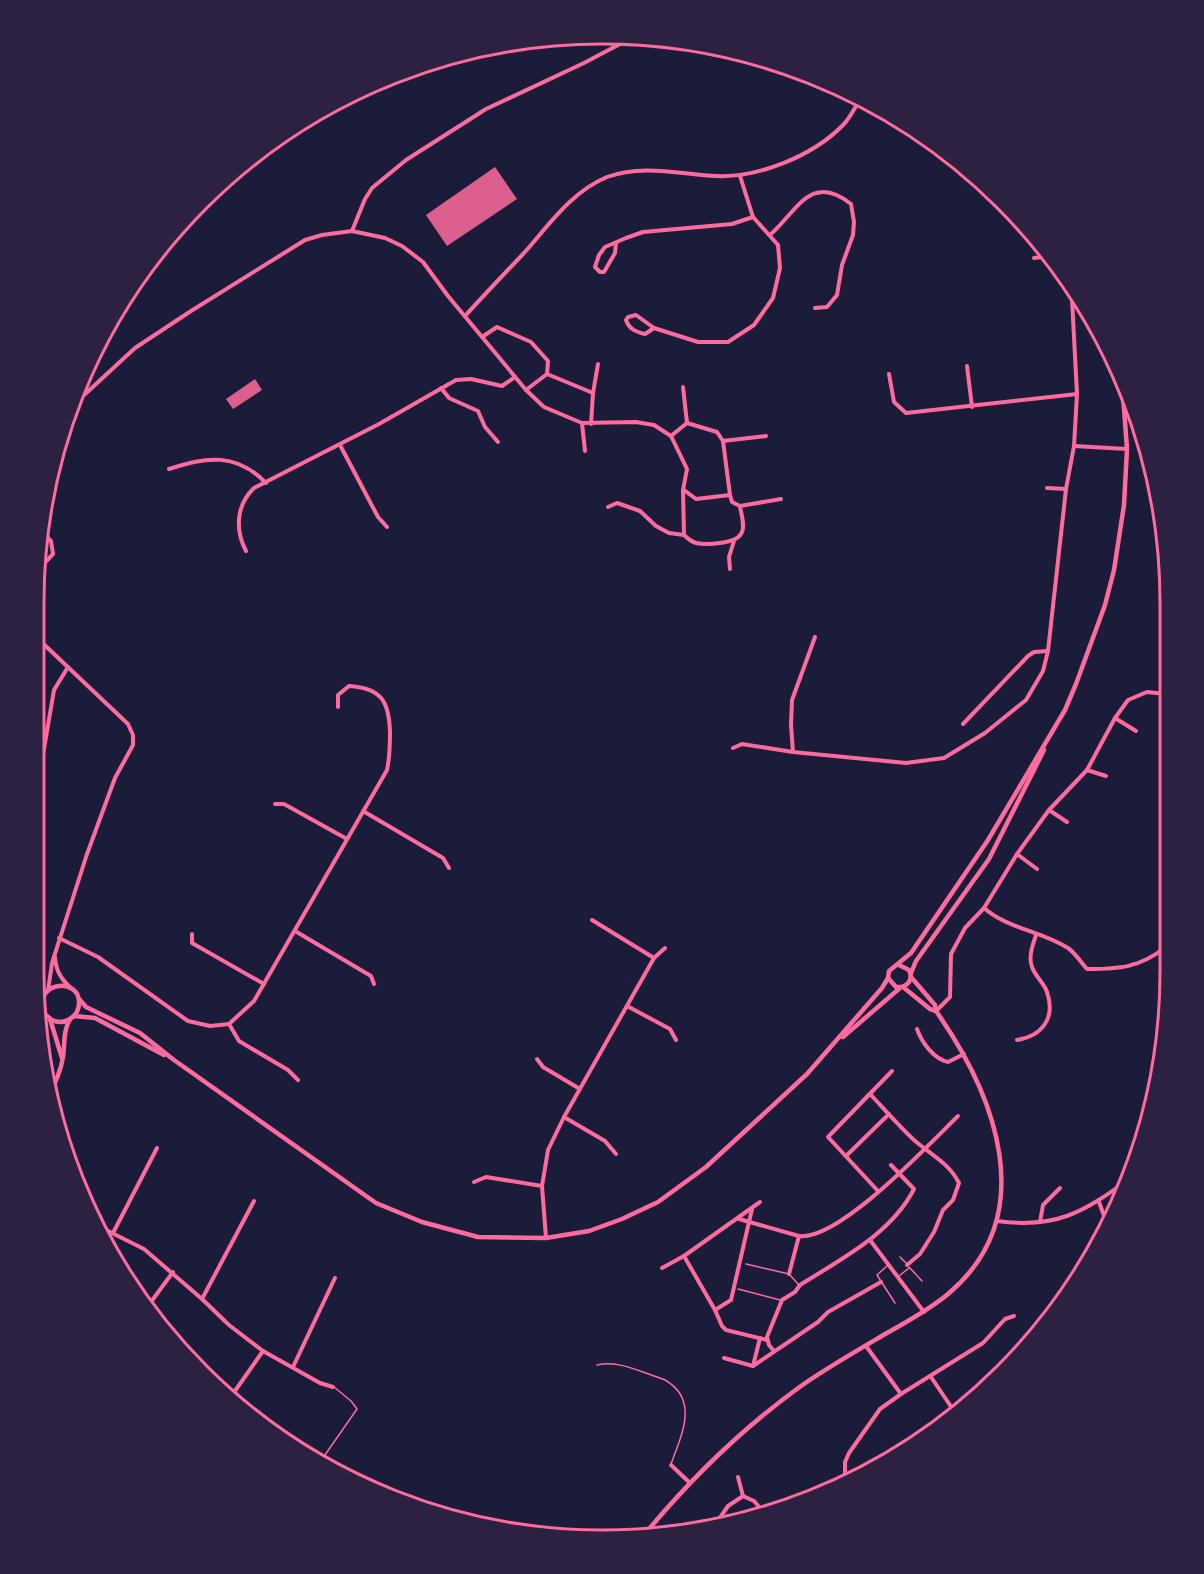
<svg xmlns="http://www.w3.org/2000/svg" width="1204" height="1574" font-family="'Fira Sans',sans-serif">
<rect width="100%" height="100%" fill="#1b1b3a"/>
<g fill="#dd5f8e">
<path d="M 495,167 L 517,199 L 447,246 L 426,215 Z"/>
<path d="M 255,379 L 262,390 L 233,409 L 226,399 Z"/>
</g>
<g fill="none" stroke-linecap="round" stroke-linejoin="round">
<g stroke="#ff6b9d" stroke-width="1.5">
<path d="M 900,1257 L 906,1263"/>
<path d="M 746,1264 L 789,1274 L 799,1285"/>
<path d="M 888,1265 L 877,1275 L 895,1303"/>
<path d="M 909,1267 L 922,1281"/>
<path d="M 899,1276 L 909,1268"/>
<path d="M 738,1289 L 780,1300"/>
<path d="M 597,1365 C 612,1361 629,1367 643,1372 C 650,1375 659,1377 665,1380 C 700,1400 681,1436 671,1464"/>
<path d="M 318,1465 L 357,1409 L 351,1401 L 334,1387"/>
</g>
<g stroke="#ff6b9d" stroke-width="4">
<path d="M 352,231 L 365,199 L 372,188 L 406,160 L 486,109 L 584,63 L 635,36"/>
<path d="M 770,235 C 797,211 811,172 851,204 L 854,222 L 853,235 L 842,265 L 837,295 L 827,307 L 815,308"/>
<path d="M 616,243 L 615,253 L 604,272 L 600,272 L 595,267 L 599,255 L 605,247 L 626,238 L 643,232 L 732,224 L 753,217"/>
<path d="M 1034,258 L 1051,256"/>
<path d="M 465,316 C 484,295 504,274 524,253 C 549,225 571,192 607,177 C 642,164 680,174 716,176 C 758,178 813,156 843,125 C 850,118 855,107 861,98"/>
<path d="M 654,328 L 636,315 L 628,317 L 626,320 C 629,329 636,332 645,334 L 654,328 L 698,342 L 728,342 L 754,325 L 773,298 L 780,268 L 778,245 L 753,217 L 740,176"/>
<path d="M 482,337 L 497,327 L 531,342 L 548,361 L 547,374 L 526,390"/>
<path d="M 967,366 L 972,407"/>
<path d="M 547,374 L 593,393 L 591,424"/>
<path d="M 889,374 L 894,402 L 906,413 L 1077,394"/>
<path d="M 683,387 L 687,423"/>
<path d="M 441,388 L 449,398 L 478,411 L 485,427 L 498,442"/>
<path d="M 593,393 L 598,364"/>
<path d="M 70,408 L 135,348 L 191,311 L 305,240 L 322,235 L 352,231 L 385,238 L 402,246 L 423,262 L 448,296 L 526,390 L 544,407 L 582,423 L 636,422 L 654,425 L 671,436 L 687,469 L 683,490 L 684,535"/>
<path d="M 582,423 L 585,451"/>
<path d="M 671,436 L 687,423 L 717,432 L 723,441 L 730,495 L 696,499 L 684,490"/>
<path d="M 723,441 L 766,436"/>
<path d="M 340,445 L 378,517 L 387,527"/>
<path d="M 1074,446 L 1127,449"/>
<path d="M 169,469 C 207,456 237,453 266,483"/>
<path d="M 1047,488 L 1066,489"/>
<path d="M 730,495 L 732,502 L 740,506"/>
<path d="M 608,507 L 617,503 L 640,511 L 656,526 L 669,533 L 684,535 C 687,538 690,541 696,543 C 706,545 735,544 741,534 C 746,527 741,514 740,506 L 781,499"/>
<path d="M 246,551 C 235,530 236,505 254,488 L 379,424 L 456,380 L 471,379 L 502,386 L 515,377"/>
<path d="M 730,569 L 729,557 L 734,541"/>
<path d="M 34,574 L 53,554 L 51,541 L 40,530"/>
<path d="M 34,635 L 128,724 L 133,735 L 133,745 L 115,778 L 87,854 L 52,963 L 48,991"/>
<path d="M 1115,718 L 1136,731"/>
<path d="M 963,724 L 1028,656 L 1034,652 L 1048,651"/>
<path d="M 733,748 L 742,744 L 793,752 L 906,763 L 944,758 L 985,733 L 1026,700 L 1043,671 L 1048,651 L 1066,489 L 1074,446 L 1077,394 L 1071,280"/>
<path d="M 793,752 L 791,725 L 792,700 L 815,637"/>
<path d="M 1087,770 L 1106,776"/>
<path d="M 275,804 L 284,804 L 347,839"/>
<path d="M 1049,810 L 1067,822"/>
<path d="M 363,811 L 443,858 L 449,868"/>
<path d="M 33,814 L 54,690 L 68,667"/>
<path d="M 1017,854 L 1037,869"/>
<path d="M 984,908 C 1008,929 1042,931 1068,948 C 1075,953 1081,962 1087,969 C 1119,969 1139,968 1166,947"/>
<path d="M 592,920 L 654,958"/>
<path d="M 295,931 L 371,976 L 374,984"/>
<path d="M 192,934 L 192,943 L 264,984"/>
<path d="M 59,938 L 98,957 L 188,1021 L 210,1026 L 229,1024 L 254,1001 L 387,770 C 390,756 390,745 390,732 C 389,702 382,688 349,686 L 338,695 L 338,707"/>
<path d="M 55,957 C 56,970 60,978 70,987"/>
<path d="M 627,1006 L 670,1029 L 676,1040"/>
<path d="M 936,1011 L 950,997 L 951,954 L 965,928 L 984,908 L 1017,854 L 1049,810 L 1087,770 L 1115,718 L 1128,700 L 1147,692 L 1166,694"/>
<path d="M 229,1024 L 239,1041 L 288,1070 L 298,1080"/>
<path d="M 917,1029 C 922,1043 934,1059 948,1062 L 964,1054"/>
<path d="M 1017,1040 C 1042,1036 1056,1018 1047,992 C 1044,983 1035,976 1032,967 C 1028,957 1033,944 1036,935"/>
<path d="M 537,1059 L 543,1067 L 580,1089"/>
<path d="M 871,1095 C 885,1110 899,1126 914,1140 C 930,1154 949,1163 959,1183 L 953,1200 L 943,1210 L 934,1232 L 920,1254 L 907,1265"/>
<path d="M 564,1117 L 605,1141 L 616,1154"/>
<path d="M 846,1156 L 889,1114"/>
<path d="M 474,1182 L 486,1177 L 542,1186"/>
<path d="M 878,1191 L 828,1137 L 892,1071"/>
<path d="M 1099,1202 L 1107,1224"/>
<path d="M 739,1219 L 799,1236 L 789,1274"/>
<path d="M 997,1221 C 1055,1229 1083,1213 1129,1179"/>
<path d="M 1040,1222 L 1043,1205 L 1060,1188"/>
<path d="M 96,1225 L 144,1249 L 202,1299 L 229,1325 L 263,1351 L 320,1383 L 333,1387"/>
<path d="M 113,1233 L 157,1148"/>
<path d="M 799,1236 C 839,1241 929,1144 958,1116"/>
<path d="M 546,1238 L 542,1186 L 548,1150 L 564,1117 L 654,958 L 665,948"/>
<path d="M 870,1240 L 924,1312"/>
<path d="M 684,1256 L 715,1310 L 722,1326 L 726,1330 L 767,1340"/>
<path d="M 662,1268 L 684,1256 L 760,1202"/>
<path d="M 202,1299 L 254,1201"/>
<path d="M 148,1306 L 173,1272"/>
<path d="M 715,1310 L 731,1300 L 752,1209"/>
<path d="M 866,1346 L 901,1394"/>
<path d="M 774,1351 L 769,1345 L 767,1337 L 782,1300 L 795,1292 L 800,1285 C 841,1259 891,1234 914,1189 L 891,1165"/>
<path d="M 724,1358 L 753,1366 L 760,1338"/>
<path d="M 753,1366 L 818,1322 L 828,1312 L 881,1282"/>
<path d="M 293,1367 L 335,1278"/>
<path d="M 931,1377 L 956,1414"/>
<path d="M 230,1398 L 263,1351"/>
<path d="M 671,1465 L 689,1482"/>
<path d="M 738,1477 L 743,1496 L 754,1501 L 766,1515"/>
<path d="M 845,1481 L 845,1462 L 849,1453 L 880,1409 L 901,1394 L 983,1343 L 1005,1319 L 1014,1316"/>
<path d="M 753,1517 L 760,1509"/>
<path d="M 715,1525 L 728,1506 L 743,1496"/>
</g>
<g stroke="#ff6b9d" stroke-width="4.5">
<path d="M 903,987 L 930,1009 L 936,1011"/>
<path d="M 50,1019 L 62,1058"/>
<path d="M 49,1095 C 55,1083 61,1071 63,1057 C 65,1043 63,1031 70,1019"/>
<path d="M 640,1540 C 688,1481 740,1430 801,1386 C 828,1367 858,1350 887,1333 C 908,1321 929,1310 948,1294 C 1042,1215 995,1095 936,1011 L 935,1005 L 911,977"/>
</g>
<g stroke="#ff6b9d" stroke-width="4.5">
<path d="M 911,973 L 916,961 L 989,859 L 1044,750"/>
<path d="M 888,978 L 896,987 C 907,988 914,980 909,970 L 899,965"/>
<path d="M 80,1000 L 86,1007 L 140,1033 L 174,1060 L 376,1203 L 422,1222 L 478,1237 L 546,1238 L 589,1231 L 622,1219 L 658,1202 L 706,1167 L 807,1074 L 882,988 L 888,978 L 889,971 L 911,953 L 988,840 L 1065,710 L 1076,684 L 1105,605 L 1114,570 L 1124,505 L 1127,449 L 1122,381"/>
<path d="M 38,1007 C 42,1011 47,1017 52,1020 C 64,1026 79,1017 79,1003 C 80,976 32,982 44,1013"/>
<path d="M 74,1016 L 95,1018 L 164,1055"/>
<path d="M 843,1037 L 900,988"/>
</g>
</g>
<path d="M0 0H1204V1574H0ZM602 44H602A558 558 0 0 1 1160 602V972A558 558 0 0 1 602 1530H602A558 558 0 0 1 44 972V602A558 558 0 0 1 602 44Z" fill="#2d2142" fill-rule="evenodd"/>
<path fill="none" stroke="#ff6b9d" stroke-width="3" d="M602 44H602A558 558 0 0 1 1160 602V972A558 558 0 0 1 602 1530H602A558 558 0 0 1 44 972V602A558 558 0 0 1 602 44Z"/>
</svg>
